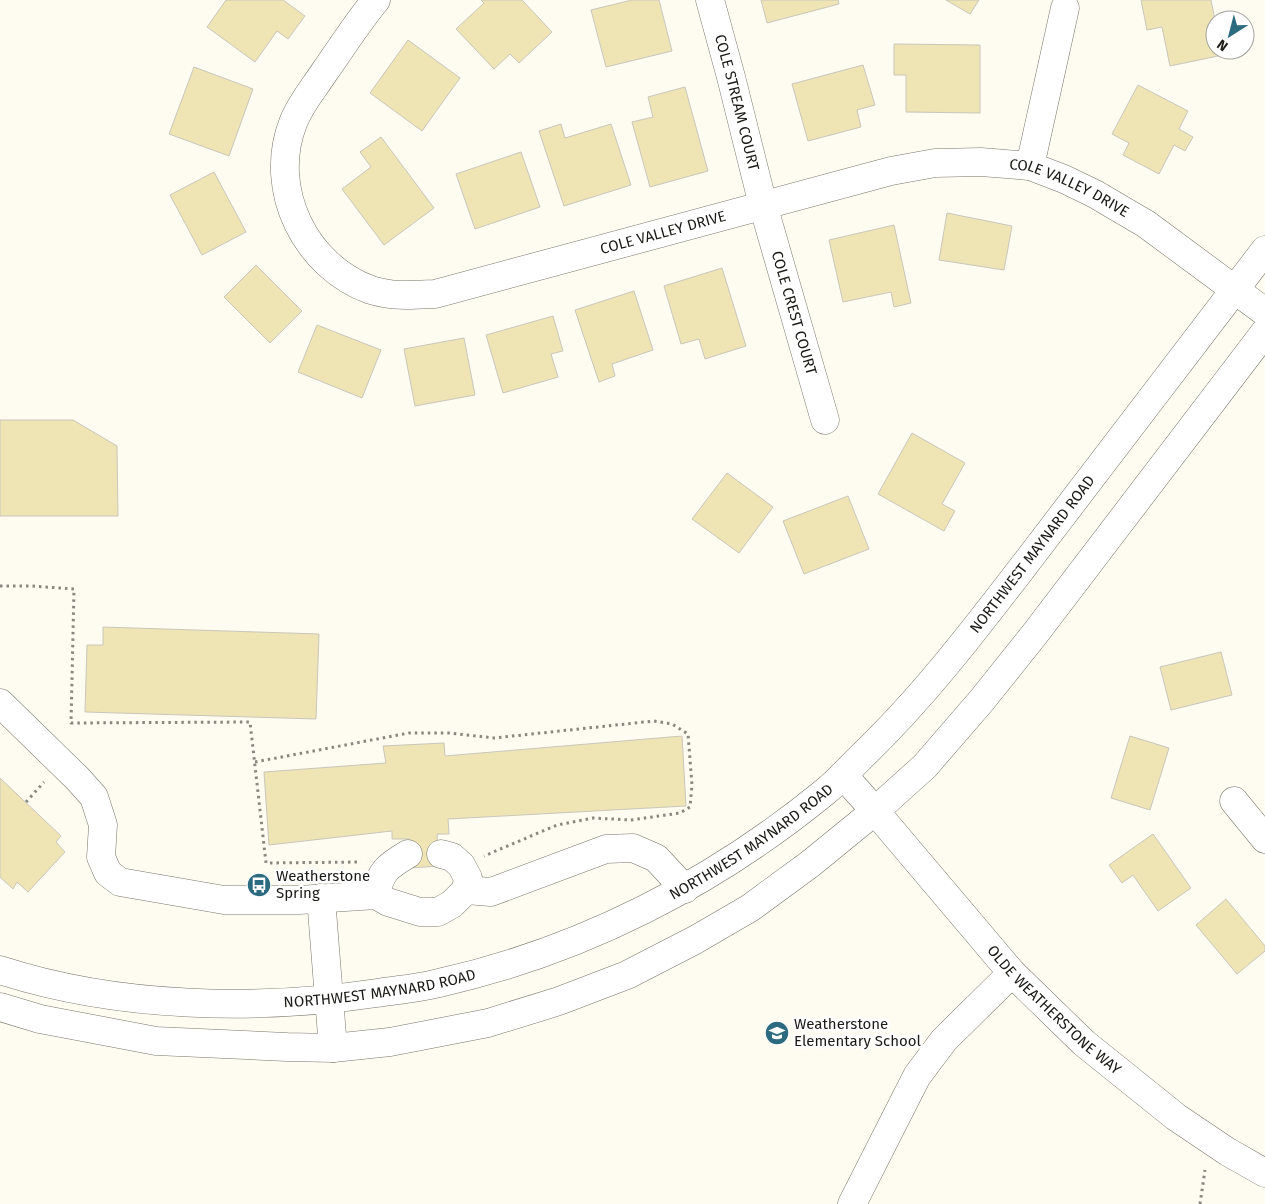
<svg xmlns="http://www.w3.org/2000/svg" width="1265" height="1204" font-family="'Fira Sans',sans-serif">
<rect width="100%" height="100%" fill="#fefbf0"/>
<g fill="#efe4b3" stroke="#c9c6bc">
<path d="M 226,0 L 283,0 L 305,16 L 288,39 L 277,31 L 255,62 L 207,27 Z"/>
<path d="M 481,0 L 522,0 L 552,32 L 519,63 L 510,54 L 494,69 L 456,29 L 484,3 Z"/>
<path d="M 632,0 L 659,0 L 672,51 L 606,67 L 591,10 Z"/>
<path d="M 761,0 L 838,0 L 839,4 L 767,23 Z"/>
<path d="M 946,0 L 979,0 L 970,14 Z"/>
<path d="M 1141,0 L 1211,0 L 1215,20 L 1215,50 L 1222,50 L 1223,55 L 1170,66 L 1162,27 L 1147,30 Z"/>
<path d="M 408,40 L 460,78 L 422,131 L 370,93 Z"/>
<path d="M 894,44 L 980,45 L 980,113 L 906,112 L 906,75 L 894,75 Z"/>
<path d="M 863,65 L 875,105 L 857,110 L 861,127 L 808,141 L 792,84 Z"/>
<path d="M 194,67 L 253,89 L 229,156 L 169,134 Z"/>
<path d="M 1138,85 L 1188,111 L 1179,129 L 1193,137 L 1185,151 L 1174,145 L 1159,174 L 1123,155 L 1129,143 L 1112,134 Z"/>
<path d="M 685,87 L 708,171 L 650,187 L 632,122 L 653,117 L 648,97 Z"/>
<path d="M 561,124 L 565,138 L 611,124 L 631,185 L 564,206 L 539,131 Z"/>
<path d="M 381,137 L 434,208 L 384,245 L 342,189 L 371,167 L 360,152 Z"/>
<path d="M 521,152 L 540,207 L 475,229 L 456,174 Z"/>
<path d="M 214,172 L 246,232 L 202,255 L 170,195 Z"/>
<path d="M 947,213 L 1012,226 L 1004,270 L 939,260 Z"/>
<path d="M 894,225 L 911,303 L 894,307 L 891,292 L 843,302 L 829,240 Z"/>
<path d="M 256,265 L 302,311 L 270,343 L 224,297 Z"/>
<path d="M 722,268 L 746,346 L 705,359 L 699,339 L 681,344 L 664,286 Z"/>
<path d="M 634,291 L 653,350 L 612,364 L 615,376 L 599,382 L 575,310 Z"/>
<path d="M 553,316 L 563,351 L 551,354 L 558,377 L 503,393 L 486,335 Z"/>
<path d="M 317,325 L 381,350 L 362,398 L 298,372 Z"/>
<path d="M 464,338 L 475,395 L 415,406 L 404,349 Z"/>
<path d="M 0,420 L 73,420 L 117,446 L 118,516 L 0,516 Z"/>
<path d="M 912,433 L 965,463 L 942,504 L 955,511 L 944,531 L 878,494 Z"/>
<path d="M 727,473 L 773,507 L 739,553 L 692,519 Z"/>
<path d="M 848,496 L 869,549 L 804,574 L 783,521 Z"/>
<path d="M 103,627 L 319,634 L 316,719 L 85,712 L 87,645 L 103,645 Z"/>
<path d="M 1221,652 L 1232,695 L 1171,710 L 1160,667 Z"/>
<path d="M 682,736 L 686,806 L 448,819 L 449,834 L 437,834 L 439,866 L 411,868 L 410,839 L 392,839 L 392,831 L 269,845 L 264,772 L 386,763 L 383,746 L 444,743 L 445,756 Z"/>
<path d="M 1130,736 L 1169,748 L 1150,810 L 1111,798 Z"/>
<path d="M 0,778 L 61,836 L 56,842 L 65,852 L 28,892 L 17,882 L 13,889 L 0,877 Z"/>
<path d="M 1153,834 L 1191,888 L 1158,911 L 1133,875 L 1122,883 L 1109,865 Z"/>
<path d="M 1226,899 L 1265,946 L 1265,951 L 1237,974 L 1196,925 Z"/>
</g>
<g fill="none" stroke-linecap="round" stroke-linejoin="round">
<g stroke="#79776d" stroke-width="29">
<g id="minor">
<path id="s1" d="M 376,0 C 357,23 342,47 325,71 C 314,88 300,104 293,123 C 267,190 306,267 371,290 C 393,297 413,295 435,294 L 891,171 L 935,163 L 981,162 L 1030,166 L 1064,179 L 1095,194 L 1146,224 L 1265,312"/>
<path id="s2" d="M 710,0 L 731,77 L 763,205 L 825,420"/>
<path d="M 1030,166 L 1065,8"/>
<path d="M 0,703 L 78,779 L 94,797 L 103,825 L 101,857 L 108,873 L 120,882 L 224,900 L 299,900 L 376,895 L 388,902 L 420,912 L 438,912 L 452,904 L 466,890 L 468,878 L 461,865 L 452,857 L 441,854"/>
<path d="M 1234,801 L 1265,839"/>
<path id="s3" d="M 875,811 L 1012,973 L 1084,1043 L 1176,1117 L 1228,1152 L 1265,1173"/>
<path d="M 466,890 L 491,892 L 606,849 L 633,848 L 656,858 L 685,889"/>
<path d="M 376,895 C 380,871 388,866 408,854"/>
<path d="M 321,898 L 333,1048"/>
<path d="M 852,1204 L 917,1076 L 944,1040 L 1012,973"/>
</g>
</g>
<g stroke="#79776d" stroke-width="29">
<g id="major">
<path d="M 843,775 L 875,811"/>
<path id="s4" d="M 0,970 C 117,1008 256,1011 377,993 C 397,990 419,988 439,983 C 582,951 714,883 826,791 C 838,781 849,769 860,758 C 923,698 976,628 1029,559 C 1108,456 1186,353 1265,250"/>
<path d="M 0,1007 L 40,1019 L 156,1041 L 287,1047 L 333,1048 L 390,1042 L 488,1023 L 559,1001 L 627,975 L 695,940 L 750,908 L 810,864 L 875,811 L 925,766 L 982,700 L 1034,635 L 1265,332"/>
</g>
</g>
<g stroke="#898780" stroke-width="3" stroke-dasharray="2.5 4" stroke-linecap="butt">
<path d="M 0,586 L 32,586 L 74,589 L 71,723 L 250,722 L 266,863 L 361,862"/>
<path d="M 255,762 L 409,733 L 450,733 L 494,738 L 654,721 L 672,724 L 688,734 L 692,785 L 690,807 L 680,813 L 631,820 L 593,818 L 557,825 L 484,856"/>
<path d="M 26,802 L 44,782"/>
<path d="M 1200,1204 L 1205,1170"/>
</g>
<use href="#minor" stroke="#fff" stroke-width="28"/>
<use href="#major" stroke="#fff" stroke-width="28"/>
</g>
<defs>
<g id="bus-disc" transform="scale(1.25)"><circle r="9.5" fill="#2b6a7f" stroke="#fff"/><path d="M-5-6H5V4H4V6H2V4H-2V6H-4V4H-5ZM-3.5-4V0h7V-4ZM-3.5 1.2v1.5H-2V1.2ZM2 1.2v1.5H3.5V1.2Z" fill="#fff"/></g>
<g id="school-disc" transform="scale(1.25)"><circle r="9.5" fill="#2b6a7f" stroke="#fff"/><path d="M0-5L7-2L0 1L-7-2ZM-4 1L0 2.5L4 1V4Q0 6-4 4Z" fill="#fff"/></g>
</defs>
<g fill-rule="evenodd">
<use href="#bus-disc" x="259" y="885"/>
<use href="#school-disc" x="777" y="1033"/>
</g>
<g text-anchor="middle" stroke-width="5" stroke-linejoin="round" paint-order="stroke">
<g font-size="15" fill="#1a1915" stroke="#fff">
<text dy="5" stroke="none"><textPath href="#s2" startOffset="106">COLE STREAM COURT</textPath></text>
<text dy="5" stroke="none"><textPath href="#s1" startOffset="1074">COLE VALLEY DRIVE</textPath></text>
<text dy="5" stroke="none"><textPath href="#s1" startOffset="654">COLE VALLEY DRIVE</textPath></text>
<text dy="5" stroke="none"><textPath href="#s2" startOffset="324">COLE CREST COURT</textPath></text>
<text dy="5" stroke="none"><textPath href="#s4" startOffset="1194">NORTHWEST MAYNARD ROAD</textPath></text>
<text dy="5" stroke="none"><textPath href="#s4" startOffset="789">NORTHWEST MAYNARD ROAD</textPath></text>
<text dy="5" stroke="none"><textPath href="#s4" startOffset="384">NORTHWEST MAYNARD ROAD</textPath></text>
<text dy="5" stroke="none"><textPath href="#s3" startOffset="268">OLDE WEATHERSTONE WAY</textPath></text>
</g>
<g font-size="15" fill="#1a1915" stroke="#fff" text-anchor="start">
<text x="276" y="881">Weatherstone<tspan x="276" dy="17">Spring</tspan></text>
<text x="794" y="1029">Weatherstone<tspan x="794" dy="17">Elementary School</tspan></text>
</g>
</g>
<g transform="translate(1230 35) rotate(216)"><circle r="24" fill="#ffffff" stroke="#a3a3a1"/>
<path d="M0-4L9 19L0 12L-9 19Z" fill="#2b6a7f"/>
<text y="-8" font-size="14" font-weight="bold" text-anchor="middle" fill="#1a1915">N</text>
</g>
</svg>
